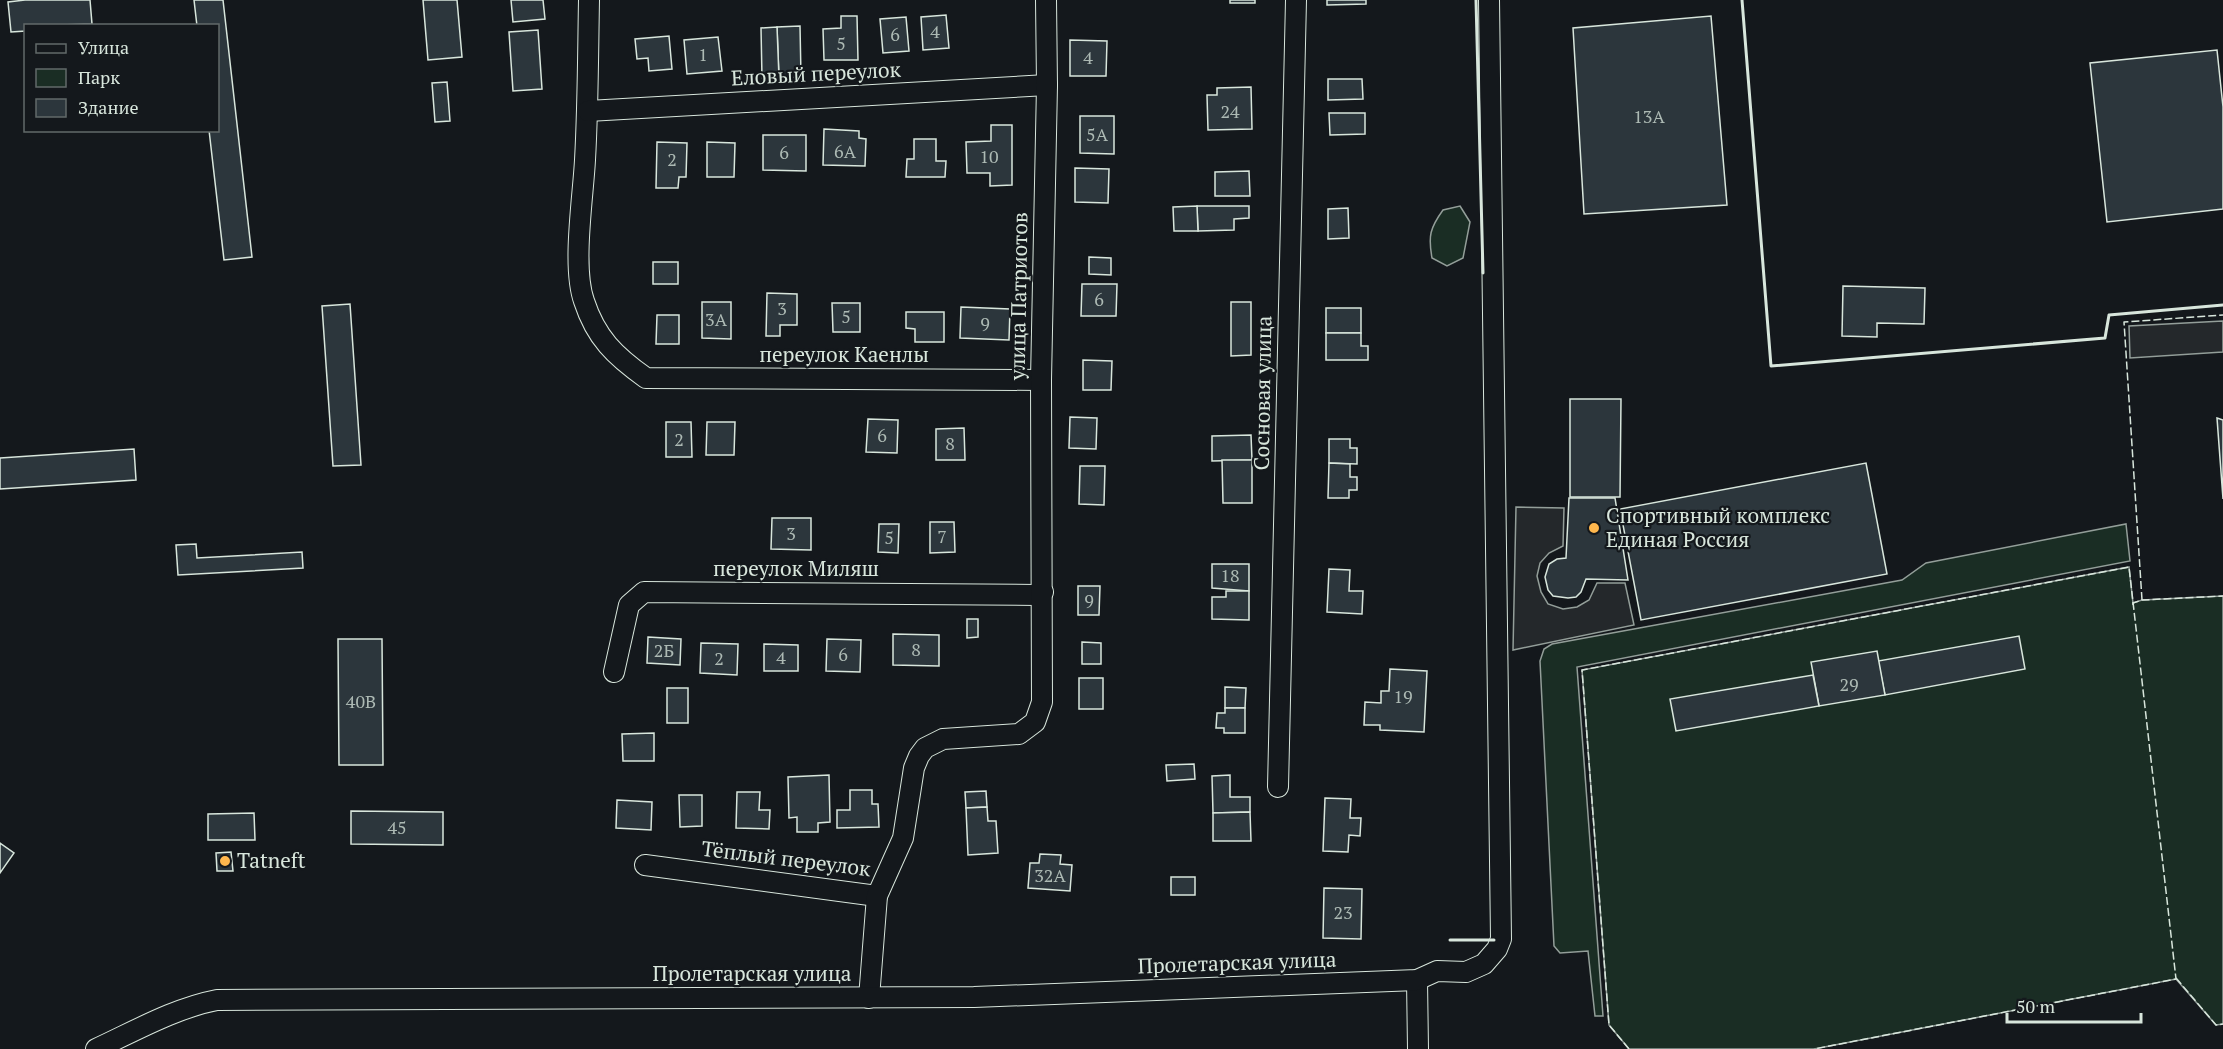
<svg xmlns="http://www.w3.org/2000/svg" width="2223" height="1049" font-family="'PT Serif',serif">
<rect width="100%" height="100%" fill="#14181c"/>
<g fill="#1a2d24" stroke="#939e99" stroke-width="1.5">
<path d="M 1460,206 L 1470,222 L 1463,258 L 1447,266 L 1432,258 C 1428,236 1430,228 1443,210 Z"/>
<path d="M 2126,524 L 2130,561 L 1577,667 L 1603,1016 L 1595,1016 L 1588,951 L 1560,953 L 1554,946 L 1540,661 L 1544,649 L 1552,644 L 1902,580 L 1926,563 Z"/>
<path d="M 2129,567 L 2133,603 L 2142,600 L 2223,596 L 2223,1024 L 2216,1025 L 2176,979 L 1814,1049 L 1629,1049 L 1609,1025 L 1582,670 Z"/>
</g>
<g fill="#24282b" stroke="#939e99" stroke-width="1.5">
<path d="M 2223,321 L 2223,352 L 2130,358 L 2129,326 Z"/>
<path d="M 1516,507 L 1564,508 L 1563,546 L 1549,553 L 1540,563 L 1537,576 L 1541,592 L 1548,604 L 1563,609 L 1577,607 L 1589,600 L 1597,583 L 1625,583 L 1634,625 L 1513,650 Z"/>
</g>
<g fill="#2c363c" stroke="#d8e6dc" stroke-width="1.5">
<path d="M 25,0 L 90,0 L 92,24 L 26,26 L 26,31 L 11,32 L 8,2 Z"/>
<path d="M 194,0 L 223,0 L 252,257 L 224,260 L 209,130 L 218,130 L 218,26 L 197,26 Z"/>
<path d="M 423,0 L 457,0 L 462,57 L 428,60 Z"/>
<path d="M 511,0 L 543,0 L 545,19 L 513,22 Z"/>
<rect x="1230" y="0" width="25" height="3"/>
<path d="M 1327,0 L 1366,0 L 1366,4 L 1327,5 Z"/>
<path d="M 946,15 L 949,48 L 923,50 L 921,17 Z"/>
<path d="M 841,16 L 857,16 L 858,60 L 824,60 L 823,29 L 841,28 Z"/>
<path d="M 1711,16 L 1727,205 L 1584,214 L 1573,28 Z"/>
<path d="M 906,17 L 909,51 L 883,53 L 880,19 Z"/>
<path d="M 800,26 L 801,77 L 779,78 L 777,27 Z"/>
<path d="M 777,27 L 779,78 L 762,78 L 761,28 Z"/>
<path d="M 538,30 L 542,89 L 513,91 L 509,32 Z"/>
<path d="M 669,36 L 672,69 L 649,71 L 648,58 L 637,59 L 635,39 Z"/>
<path d="M 718,37 L 722,71 L 687,74 L 684,40 Z"/>
<path d="M 1070,40 L 1107,41 L 1106,76 L 1070,76 Z"/>
<path d="M 2217,50 L 2223,107 L 2223,209 L 2107,222 L 2090,63 Z"/>
<path d="M 1328,79 L 1362,79 L 1363,99 L 1328,100 Z"/>
<path d="M 447,82 L 450,121 L 435,122 L 432,83 Z"/>
<path d="M 1251,87 L 1252,129 L 1208,130 L 1207,95 L 1217,95 L 1217,88 Z"/>
<path d="M 1329,113 L 1365,113 L 1365,134 L 1330,135 Z"/>
<path d="M 1080,116 L 1114,116 L 1114,154 L 1080,153 Z"/>
<path d="M 991,125 L 1012,125 L 1012,185 L 990,186 L 990,173 L 967,173 L 966,142 L 991,141 Z"/>
<path d="M 824,129 L 859,131 L 859,138 L 866,139 L 865,166 L 823,165 Z"/>
<path d="M 763,135 L 806,135 L 806,171 L 763,170 Z"/>
<path d="M 914,139 L 936,139 L 936,161 L 946,161 L 945,177 L 906,177 L 907,159 L 914,159 Z"/>
<path d="M 657,142 L 687,143 L 686,177 L 679,177 L 678,188 L 656,188 Z"/>
<path d="M 707,142 L 735,143 L 734,177 L 707,177 Z"/>
<path d="M 1075,168 L 1109,169 L 1108,203 L 1075,202 Z"/>
<path d="M 1249,171 L 1250,196 L 1215,196 L 1215,172 Z"/>
<path d="M 1197,206 L 1249,206 L 1249,218 L 1234,219 L 1234,230 L 1198,231 Z"/>
<path d="M 1197,206 L 1198,231 L 1174,231 L 1173,207 Z"/>
<path d="M 1348,208 L 1349,238 L 1328,239 L 1328,209 Z"/>
<path d="M 1089,257 L 1111,258 L 1111,275 L 1089,274 Z"/>
<rect x="653" y="262" width="25" height="22"/>
<path d="M 1082,284 L 1117,284 L 1116,316 L 1081,316 Z"/>
<path d="M 1843,286 L 1925,288 L 1924,324 L 1877,323 L 1877,337 L 1842,336 Z"/>
<path d="M 767,293 L 797,294 L 797,325 L 780,325 L 780,336 L 766,336 Z"/>
<path d="M 702,302 L 731,302 L 731,339 L 702,338 Z"/>
<path d="M 1231,302 L 1251,302 L 1251,355 L 1231,356 Z"/>
<path d="M 832,303 L 860,303 L 860,332 L 833,332 Z"/>
<path d="M 350,304 L 361,465 L 333,466 L 322,306 Z"/>
<path d="M 961,307 L 1010,309 L 1009,340 L 960,338 Z"/>
<rect x="1326" y="308" width="35" height="25"/>
<path d="M 906,312 L 944,312 L 944,342 L 915,342 L 915,329 L 906,328 Z"/>
<path d="M 657,315 L 679,315 L 679,344 L 656,344 Z"/>
<path d="M 1326,333 L 1361,333 L 1361,346 L 1368,346 L 1368,360 L 1326,360 Z"/>
<path d="M 1083,360 L 1112,361 L 1111,390 L 1083,390 Z"/>
<path d="M 1570,399 L 1621,399 L 1620,497 L 1570,497 Z"/>
<path d="M 1070,417 L 1097,418 L 1096,449 L 1069,448 Z"/>
<path d="M 2217,418 L 2223,420 L 2223,499 Z"/>
<path d="M 868,419 L 898,420 L 897,453 L 866,452 Z"/>
<path d="M 666,422 L 691,422 L 692,457 L 666,457 Z"/>
<path d="M 707,422 L 735,422 L 734,455 L 706,455 Z"/>
<path d="M 964,428 L 965,460 L 936,460 L 936,429 Z"/>
<path d="M 1251,435 L 1252,460 L 1212,461 L 1212,436 Z"/>
<path d="M 1329,439 L 1350,439 L 1350,448 L 1357,448 L 1357,464 L 1329,463 Z"/>
<path d="M 134,449 L 136,480 L 0,489 L 0,458 Z"/>
<path d="M 1222,460 L 1252,460 L 1252,503 L 1223,503 Z"/>
<path d="M 1329,463 L 1350,464 L 1350,477 L 1357,477 L 1357,490 L 1349,490 L 1349,498 L 1328,498 Z"/>
<path d="M 1866,463 L 1887,574 L 1641,620 L 1620,509 Z"/>
<path d="M 1080,466 L 1105,466 L 1104,505 L 1079,504 Z"/>
<path d="M 1569,498 L 1615,498 L 1628,580 L 1586,579 L 1581,592 L 1576,597 L 1568,598 L 1553,596 L 1548,590 L 1545,577 L 1549,564 L 1557,559 L 1566,558 Z"/>
<path d="M 772,518 L 811,518 L 811,550 L 771,549 Z"/>
<path d="M 930,522 L 954,522 L 955,552 L 930,553 Z"/>
<path d="M 879,524 L 899,524 L 898,553 L 878,552 Z"/>
<path d="M 196,544 L 197,558 L 302,552 L 303,568 L 178,575 L 176,545 Z"/>
<path d="M 1212,564 L 1249,564 L 1249,591 L 1212,588 Z"/>
<path d="M 1329,569 L 1350,570 L 1349,591 L 1363,591 L 1362,614 L 1327,612 Z"/>
<path d="M 1078,586 L 1100,586 L 1099,615 L 1078,615 Z"/>
<path d="M 1226,591 L 1249,591 L 1249,620 L 1212,619 L 1212,597 L 1226,597 Z"/>
<path d="M 967,619 L 978,619 L 978,637 L 967,638 Z"/>
<path d="M 893,634 L 939,635 L 939,666 L 893,665 Z"/>
<path d="M 2019,636 L 2025,669 L 1885,695 L 1878,661 Z"/>
<path d="M 648,637 L 681,639 L 680,665 L 647,663 Z"/>
<path d="M 338,639 L 382,639 L 383,765 L 339,765 Z"/>
<path d="M 827,639 L 861,640 L 860,672 L 826,671 Z"/>
<path d="M 1082,642 L 1101,643 L 1101,664 L 1082,664 Z"/>
<path d="M 701,643 L 738,644 L 737,675 L 700,673 Z"/>
<path d="M 764,644 L 798,645 L 798,671 L 764,671 Z"/>
<path d="M 1877,651 L 1885,695 L 1819,706 L 1811,662 Z"/>
<path d="M 1390,669 L 1427,671 L 1424,732 L 1380,730 L 1380,725 L 1364,725 L 1365,702 L 1381,703 L 1381,691 L 1389,691 Z"/>
<path d="M 1813,675 L 1819,706 L 1676,731 L 1670,699 Z"/>
<rect x="1079" y="678" width="24" height="31"/>
<path d="M 1225,687 L 1246,688 L 1245,708 L 1225,708 Z"/>
<rect x="667" y="688" width="21" height="35"/>
<path d="M 1225,708 L 1245,708 L 1245,733 L 1224,733 L 1224,728 L 1216,728 L 1217,713 L 1225,713 Z"/>
<path d="M 654,733 L 654,761 L 623,761 L 622,734 Z"/>
<path d="M 1194,764 L 1195,779 L 1167,781 L 1166,765 Z"/>
<path d="M 829,775 L 830,822 L 818,823 L 818,832 L 797,832 L 797,817 L 789,818 L 788,777 Z"/>
<path d="M 1230,775 L 1230,797 L 1250,797 L 1250,812 L 1213,813 L 1212,776 Z"/>
<path d="M 850,790 L 872,790 L 872,804 L 878,804 L 879,827 L 837,828 L 837,810 L 850,810 Z"/>
<path d="M 986,791 L 987,807 L 966,808 L 965,792 Z"/>
<path d="M 737,792 L 760,792 L 759,810 L 770,810 L 769,829 L 736,828 Z"/>
<path d="M 679,795 L 702,795 L 702,826 L 680,827 Z"/>
<path d="M 1325,798 L 1351,799 L 1350,818 L 1361,818 L 1360,836 L 1349,835 L 1348,852 L 1323,851 Z"/>
<path d="M 617,800 L 652,802 L 651,830 L 616,828 Z"/>
<path d="M 987,807 L 988,821 L 996,821 L 998,853 L 968,855 L 966,808 Z"/>
<path d="M 351,811 L 443,812 L 443,845 L 351,844 Z"/>
<path d="M 1250,812 L 1251,841 L 1213,841 L 1213,813 Z"/>
<path d="M 254,813 L 255,840 L 208,840 L 208,814 Z"/>
<path d="M 0,843 L 14,853 L 0,873 Z"/>
<path d="M 231,852 L 233,871 L 217,871 L 216,853 Z"/>
<path d="M 1040,854 L 1061,855 L 1060,864 L 1072,865 L 1070,891 L 1028,888 L 1030,863 L 1039,863 Z"/>
<rect x="1171" y="877" width="24" height="18"/>
<path d="M 1324,888 L 1362,889 L 1361,939 L 1323,938 Z"/>
</g>
<g fill="none" stroke-linecap="round" stroke-linejoin="round">
<g stroke="#d8e6dc" stroke-width="22">
<g id="minor">
<path d="M 589,0 C 588,53 588,107 585,160 C 583,198 572,267 584,301 C 596,338 615,356 646,378 L 1041,380"/>
<path d="M 588,111 L 1047,85"/>
<path d="M 614,672 L 629,605 L 644,592 L 1037,595 L 1043,592"/>
<path d="M 1278,787 L 1296,0"/>
<path d="M 645,865 L 877,896"/>
<path d="M 1417,980 L 1418,1049"/>
<path d="M 869,998 L 877,896 L 903,838 L 914,768 L 919,756 L 925,748 L 943,739 L 1019,734 L 1035,722 L 1042,702 L 1041,380 L 1047,85 L 1046,0"/>
<path d="M 96,1049 C 135,1031 175,1008 217,1000 L 974,997 L 1417,980 L 1437,971 L 1466,972 L 1484,964 L 1497,949 L 1501,939 L 1489,0"/>
</g>
</g>
<use href="#minor" stroke="#14181c" stroke-width="20"/>
<g stroke="#d8e6dc" stroke-width="1.5" stroke-dasharray="8 3" stroke-linecap="butt">
<path d="M 2142,600 L 2124,322 L 2223,315"/>
<path d="M 2133,605 L 2133,603 L 2142,600 L 2223,596"/>
<path d="M 2176,978 L 2216,1025 L 2223,1024"/>
<path d="M 1629,1049 L 1609,1025 L 1582,670 L 2129,567 L 2176,979 L 1814,1049"/>
</g>
<g stroke="#d8e6dc" stroke-width="3">
<path d="M 1476,0 L 1483,273"/>
<path d="M 1742,0 L 1771,366 L 2105,338 L 2109,315 L 2223,305"/>
<path d="M 1450,940 L 1494,940"/>
</g>
</g>
<g fill="#ffb74d" stroke="#14181c" stroke-width="2">
<circle cx="1594" cy="528" r="6"/>
<circle cx="225" cy="861" r="6"/>
</g>
<g text-anchor="middle" stroke-width="4.5" stroke-linejoin="round" paint-order="stroke">
<g font-size="18" fill="#adbab4">
<text x="935" y="38">4</text>
<text x="895" y="41">6</text>
<text x="841" y="50">5</text>
<text x="703" y="61">1</text>
<text x="1088" y="64">4</text>
<text x="1230" y="118">24</text>
<text x="1649" y="123">13А</text>
<text x="1097" y="141">5А</text>
<text x="845" y="158">6А</text>
<text x="784" y="159">6</text>
<text x="989" y="163">10</text>
<text x="672" y="166">2</text>
<text x="1099" y="306">6</text>
<text x="782" y="315">3</text>
<text x="846" y="323">5</text>
<text x="716" y="326">3А</text>
<text x="985" y="330">9</text>
<text x="882" y="442">6</text>
<text x="679" y="446">2</text>
<text x="950" y="450">8</text>
<text x="791" y="540">3</text>
<text x="942" y="543">7</text>
<text x="889" y="544">5</text>
<text x="1230" y="582">18</text>
<text x="1089" y="607">9</text>
<text x="916" y="656">8</text>
<text x="664" y="657">2Б</text>
<text x="843" y="661">6</text>
<text x="781" y="664">4</text>
<text x="719" y="665">2</text>
<text x="1849" y="691">29</text>
<text x="1403" y="703">19</text>
<text x="361" y="708">40В</text>
<text x="397" y="834">45</text>
<text x="1050" y="882">32А</text>
<text x="1343" y="919">23</text>
</g>
<g font-size="21" fill="#d8e6dc" stroke="#14181c">
<text transform="translate(816 74) rotate(-3)" y="7">Еловый переулок</text>
<text transform="translate(1019 296) rotate(-89)" y="7">улица Патриотов</text>
<text x="844" y="362">переулок Каенлы</text>
<text transform="translate(1263 393) rotate(-89)" y="7">Сосновая улица</text>
<text x="796" y="576">переулок Миляш</text>
<text transform="translate(786 859) rotate(7)" y="7">Тёплый переулок</text>
<text transform="translate(1237 963) rotate(-2)" y="7">Пролетарская улица</text>
<text x="752" y="981">Пролетарская улица</text>
</g>
<g font-size="21" fill="#d8e6dc" stroke="#14181c" text-anchor="start">
<text x="1606" y="523">Спортивный комплекс<tspan x="1606" dy="24">Единая Россия</tspan></text>
<text x="237" y="868">Tatneft</text>
</g>
</g>
<rect x="24" y="24" width="195" height="108" fill="#14181c" stroke="#626a69" stroke-width="1.5"/>
<rect x="36" y="44" width="30" height="9" fill="#14181c" stroke="#626a69" stroke-width="1.5"/>
<text x="78" y="54" font-size="18" fill="#d8e6dc">Улица</text>
<rect x="36" y="69" width="30" height="18" fill="#1a2d24" stroke="#626a69" stroke-width="1.5"/>
<text x="78" y="84" font-size="18" fill="#d8e6dc">Парк</text>
<rect x="36" y="99" width="30" height="18" fill="#2c363c" stroke="#626a69" stroke-width="1.5"/>
<text x="78" y="114" font-size="18" fill="#d8e6dc">Здание</text>
<path d="M2007 1013v9h134v-9" fill="none" stroke="#d8e6dc" stroke-width="3"/>
<text x="2016" y="1013" font-size="18" fill="#d8e6dc" stroke="#14181c" stroke-width="4.5" paint-order="stroke">50 m</text>
</svg>
